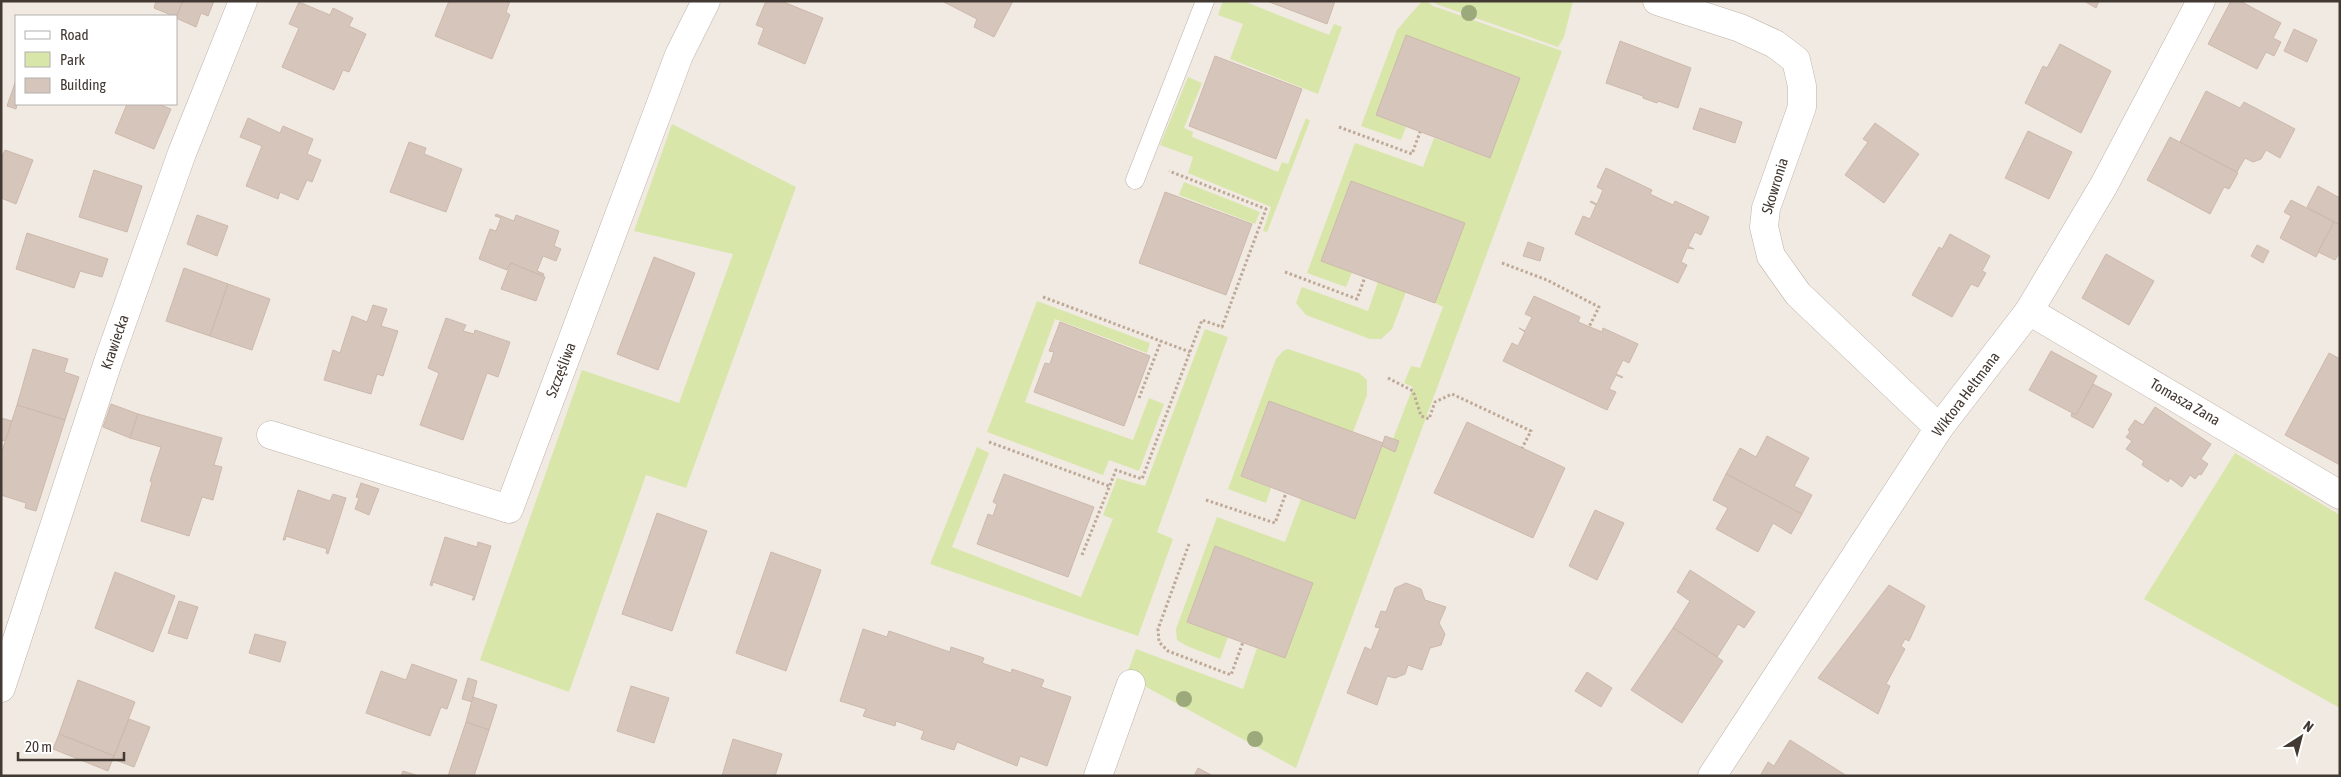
<svg xmlns="http://www.w3.org/2000/svg" width="2341" height="777" font-family="'Asap Condensed',sans-serif">
<rect width="100%" height="100%" fill="#f1eae2"/>
<g fill="#d8e6aa">
<path d="M 1223,1 L 1243,1 L 1329,35 L 1334,24 L 1342,27 L 1318,94 L 1230,59 L 1243,24 L 1218,15 Z"/>
<path d="M 1422,1 L 1427,1 L 1433,6 L 1562,51 L 1296,768 L 1126,676 L 1136,649 L 1243,689 L 1257,648 L 1285,658 L 1313,583 L 1215,546 L 1187,621 L 1228,637 L 1220,659 L 1187,646 L 1177,640 L 1176,629 L 1217,517 L 1285,542 L 1301,499 L 1354,519 L 1382,446 L 1395,451 L 1399,441 L 1393,439 L 1413,387 L 1404,383 L 1411,366 L 1420,368 L 1443,307 L 1435,303 L 1465,223 L 1351,181 L 1321,261 L 1352,272 L 1346,287 L 1307,273 L 1355,143 L 1423,167 L 1434,138 L 1490,158 L 1519,79 L 1406,36 L 1376,115 L 1406,127 L 1401,140 L 1361,126 L 1397,30 Z"/>
<path d="M 1434,1 L 1573,1 L 1564,37 L 1558,47 L 1436,4 Z"/>
<path d="M 1188,77 L 1202,83 L 1184,128 L 1193,132 L 1192,137 L 1278,172 L 1282,162 L 1288,164 L 1306,118 L 1310,121 L 1267,232 L 1263,231 L 1271,207 L 1188,173 L 1193,157 L 1160,145 Z"/>
<path d="M 672,124 L 796,187 L 686,488 L 646,475 L 569,692 L 480,660 L 582,370 L 679,403 L 733,254 L 634,231 Z"/>
<path d="M 1184,182 L 1260,212 L 1255,224 L 1179,195 Z"/>
<path d="M 1378,282 L 1406,292 L 1392,329 L 1381,339 L 1370,339 L 1306,315 L 1296,303 L 1302,287 L 1368,311 Z"/>
<path d="M 1037,301 L 1150,343 L 1147,353 L 1055,319 L 1025,402 L 1133,440 L 1149,398 L 1164,404 L 1139,471 L 1109,460 L 1103,475 L 987,432 Z"/>
<path d="M 1205,329 L 1228,337 L 1157,532 L 1173,539 L 1138,636 L 930,564 L 977,447 L 989,453 L 952,547 L 1081,597 L 1113,519 L 1103,515 L 1117,478 L 1145,486 Z"/>
<path d="M 1288,349 L 1359,373 L 1367,380 L 1367,395 L 1353,432 L 1269,401 L 1241,476 L 1271,488 L 1266,503 L 1228,489 L 1276,359 L 1283,351 Z"/>
<path d="M 2235,453 L 2340,515 L 2340,708 L 2144,599 Z"/>
</g>
<g fill="#d6c5bb" stroke="#cdb9ab">
<path d="M 156,1 L 183,1 L 176,17 L 154,8 Z"/>
<path d="M 183,1 L 214,1 L 208,16 L 201,13 L 196,27 L 176,18 Z"/>
<path d="M 449,1 L 510,1 L 506,12 L 510,15 L 492,59 L 435,36 Z"/>
<path d="M 766,1 L 781,1 L 823,18 L 805,64 L 758,44 L 764,28 L 756,25 Z"/>
<path d="M 942,1 L 1013,1 L 994,37 L 974,27 L 977,19 Z"/>
<path d="M 1267,1 L 1335,1 L 1327,24 Z"/>
<path d="M 2084,1 L 2099,1 L 2096,8 Z"/>
<path d="M 2231,1 L 2240,1 L 2281,23 L 2273,38 L 2281,42 L 2274,56 L 2266,52 L 2257,69 L 2208,44 Z"/>
<path d="M 299,2 L 330,15 L 333,8 L 353,18 L 349,26 L 366,34 L 349,72 L 343,70 L 334,90 L 282,67 L 299,28 L 289,24 Z"/>
<path d="M 2294,29 L 2317,40 L 2307,62 L 2284,51 Z"/>
<path d="M 1406,35 L 1520,78 L 1490,158 L 1376,115 Z"/>
<path d="M 1620,41 L 1691,68 L 1678,108 L 1658,101 L 1657,103 L 1643,98 L 1643,96 L 1606,83 Z"/>
<path d="M 2060,44 L 2111,71 L 2081,133 L 2025,103 L 2043,66 L 2047,68 Z"/>
<path d="M 1215,56 L 1302,89 L 1276,159 L 1189,126 Z"/>
<path d="M 16,80 L 17,104 L 16,109 L 7,106 Z"/>
<path d="M 2206,91 L 2240,108 L 2244,102 L 2295,129 L 2280,158 L 2266,150 L 2261,159 L 2253,162 L 2245,158 L 2237,172 L 2180,142 Z"/>
<path d="M 127,104 L 158,104 L 171,109 L 154,149 L 115,133 Z"/>
<path d="M 1700,108 L 1742,122 L 1735,143 L 1693,129 Z"/>
<path d="M 248,118 L 280,133 L 283,126 L 313,139 L 307,154 L 321,160 L 312,182 L 307,180 L 298,200 L 280,192 L 278,199 L 246,186 L 262,146 L 240,137 Z"/>
<path d="M 1875,123 L 1919,154 L 1884,203 L 1845,175 L 1868,142 L 1863,139 Z"/>
<path d="M 2028,131 L 2072,152 L 2049,199 L 2005,178 Z"/>
<path d="M 2170,137 L 2238,173 L 2229,189 L 2224,187 L 2210,214 L 2147,180 Z"/>
<path d="M 409,142 L 426,148 L 424,154 L 462,169 L 446,212 L 390,192 Z"/>
<path d="M 5,150 L 33,160 L 16,204 L 1,198 L 1,159 Z"/>
<path d="M 1606,168 L 1652,190 L 1650,194 L 1673,205 L 1675,201 L 1709,217 L 1701,235 L 1695,232 L 1688,246 L 1694,249 L 1687,248 L 1681,262 L 1687,265 L 1678,283 L 1575,234 L 1583,216 L 1590,219 L 1596,205 L 1590,202 L 1591,201 L 1597,204 L 1603,190 L 1597,187 Z"/>
<path d="M 94,170 L 142,186 L 127,232 L 79,217 Z"/>
<path d="M 1351,181 L 1465,223 L 1435,303 L 1321,261 Z"/>
<path d="M 2318,186 L 2340,198 L 2340,225 L 2307,207 Z"/>
<path d="M 1165,192 L 1252,224 L 1226,295 L 1139,263 Z"/>
<path d="M 2291,200 L 2334,222 L 2316,257 L 2280,238 L 2291,216 L 2284,212 Z"/>
<path d="M 496,214 L 514,221 L 516,215 L 559,231 L 554,246 L 561,249 L 556,261 L 543,256 L 537,271 L 544,274 L 543,276 L 510,263 L 507,270 L 479,259 L 490,229 L 496,231 L 501,218 L 495,216 Z"/>
<path d="M 197,215 L 228,226 L 217,256 L 187,244 Z"/>
<path d="M 2334,222 L 2340,225 L 2340,252 L 2335,260 L 2318,252 Z"/>
<path d="M 27,233 L 108,259 L 102,277 L 80,271 L 74,288 L 16,269 Z"/>
<path d="M 1950,234 L 1990,256 L 1982,271 L 1986,273 L 1978,287 L 1971,284 L 1952,317 L 1912,295 L 1939,247 L 1942,249 Z"/>
<path d="M 1528,242 L 1544,248 L 1540,261 L 1523,256 Z"/>
<path d="M 2257,245 L 2269,251 L 2263,263 L 2251,256 Z"/>
<path d="M 2106,254 L 2154,281 L 2129,325 L 2082,298 Z"/>
<path d="M 654,257 L 695,273 L 658,370 L 617,354 Z"/>
<path d="M 511,263 L 545,277 L 536,301 L 501,289 Z"/>
<path d="M 184,268 L 228,284 L 210,336 L 166,321 Z"/>
<path d="M 228,284 L 270,299 L 252,350 L 210,336 Z"/>
<path d="M 1534,296 L 1580,317 L 1578,322 L 1602,332 L 1603,328 L 1638,344 L 1629,363 L 1623,360 L 1616,374 L 1623,377 L 1622,378 L 1616,375 L 1609,389 L 1616,392 L 1607,410 L 1503,361 L 1512,343 L 1518,346 L 1525,332 L 1519,328 L 1525,331 L 1532,317 L 1525,314 Z"/>
<path d="M 373,305 L 387,309 L 381,326 L 398,331 L 383,376 L 377,374 L 371,394 L 324,380 L 333,350 L 340,353 L 352,316 L 367,322 Z"/>
<path d="M 446,318 L 466,325 L 463,331 L 474,334 L 475,330 L 510,342 L 498,377 L 487,373 L 463,440 L 420,425 L 439,373 L 428,368 Z"/>
<path d="M 1060,322 L 1150,356 L 1124,426 L 1034,392 L 1045,363 L 1050,364 L 1054,352 L 1049,351 Z"/>
<path d="M 33,349 L 68,359 L 64,372 L 79,377 L 65,420 L 17,405 Z"/>
<path d="M 2051,351 L 2097,376 L 2076,415 L 2029,390 Z"/>
<path d="M 2329,353 L 2340,359 L 2340,465 L 2285,435 Z"/>
<path d="M 2093,384 L 2112,394 L 2093,428 L 2071,416 L 2072,413 L 2076,415 Z"/>
<path d="M 1269,401 L 1383,443 L 1355,519 L 1241,476 Z"/>
<path d="M 111,404 L 138,414 L 130,438 L 103,427 Z"/>
<path d="M 17,405 L 65,420 L 36,511 L 25,508 L 26,503 L 1,495 L 1,454 Z"/>
<path d="M 2155,407 L 2211,444 L 2201,459 L 2208,464 L 2201,475 L 2199,474 L 2195,479 L 2190,475 L 2182,487 L 2170,478 L 2168,482 L 2142,465 L 2144,461 L 2126,449 L 2132,441 L 2126,437 L 2130,432 L 2128,430 L 2135,420 L 2143,425 Z"/>
<path d="M 138,414 L 222,438 L 214,465 L 222,467 L 213,500 L 202,497 L 189,536 L 141,521 L 152,482 L 150,481 L 161,447 L 130,438 Z"/>
<path d="M 1,418 L 12,421 L 5,441 L 1,440 Z"/>
<path d="M 1467,422 L 1565,468 L 1533,538 L 1434,493 Z"/>
<path d="M 1385,436 L 1399,441 L 1395,452 L 1382,446 Z"/>
<path d="M 1767,436 L 1809,458 L 1794,486 L 1812,495 L 1802,514 L 1726,474 L 1740,448 L 1756,457 Z"/>
<path d="M 1004,474 L 1094,507 L 1068,577 L 977,544 L 988,514 L 993,516 L 997,504 L 993,502 Z"/>
<path d="M 1726,474 L 1802,514 L 1791,534 L 1773,523 L 1758,552 L 1716,529 L 1728,508 L 1713,500 Z"/>
<path d="M 361,483 L 379,489 L 369,515 L 355,509 L 359,498 L 356,497 Z"/>
<path d="M 298,490 L 330,501 L 333,494 L 346,498 L 328,554 L 326,553 L 327,549 L 286,536 L 285,540 L 283,540 Z"/>
<path d="M 1595,510 L 1624,523 L 1597,580 L 1569,566 Z"/>
<path d="M 657,513 L 707,531 L 672,631 L 622,614 Z"/>
<path d="M 445,537 L 477,547 L 478,542 L 491,546 L 474,600 L 472,600 L 474,596 L 433,582 L 432,586 L 430,585 Z"/>
<path d="M 1215,546 L 1313,583 L 1285,658 L 1187,622 Z"/>
<path d="M 771,552 L 821,570 L 786,671 L 736,653 Z"/>
<path d="M 1690,570 L 1755,612 L 1744,628 L 1738,624 L 1717,657 L 1673,628 L 1690,601 L 1677,592 Z"/>
<path d="M 115,572 L 175,596 L 153,652 L 95,628 Z"/>
<path d="M 1406,583 L 1421,589 L 1425,600 L 1446,607 L 1439,623 L 1445,634 L 1441,645 L 1430,648 L 1422,670 L 1408,665 L 1405,674 L 1395,678 L 1387,676 L 1377,705 L 1347,693 L 1365,647 L 1371,650 L 1380,628 L 1375,627 L 1381,611 L 1386,612 L 1395,588 Z"/>
<path d="M 1889,585 L 1925,606 L 1909,641 L 1905,639 L 1901,646 L 1905,649 L 1886,684 L 1890,686 L 1878,714 L 1818,678 Z"/>
<path d="M 179,601 L 198,607 L 187,639 L 168,633 Z"/>
<path d="M 1673,628 L 1723,661 L 1682,723 L 1631,690 Z"/>
<path d="M 863,629 L 887,637 L 889,631 L 950,652 L 951,647 L 984,658 L 982,663 L 1011,673 L 1012,669 L 1044,680 L 1041,687 L 1071,697 L 1047,766 L 1020,756 L 1017,766 L 957,742 L 954,750 L 921,739 L 924,731 L 896,721 L 895,726 L 863,716 L 866,709 L 840,701 Z"/>
<path d="M 255,634 L 286,642 L 280,662 L 249,653 Z"/>
<path d="M 412,664 L 457,680 L 447,709 L 441,707 L 430,736 L 366,713 L 381,671 L 406,680 Z"/>
<path d="M 1587,672 L 1612,688 L 1601,707 L 1575,691 Z"/>
<path d="M 468,678 L 477,681 L 472,702 L 462,699 Z"/>
<path d="M 78,680 L 135,702 L 114,756 L 59,734 Z"/>
<path d="M 631,686 L 669,698 L 654,743 L 617,731 Z"/>
<path d="M 473,697 L 497,705 L 489,730 L 466,722 Z"/>
<path d="M 129,719 L 150,727 L 134,767 L 113,759 Z"/>
<path d="M 466,722 L 489,730 L 474,776 L 448,776 Z"/>
<path d="M 59,734 L 114,756 L 108,771 L 53,749 Z"/>
<path d="M 733,739 L 782,754 L 775,776 L 722,776 Z"/>
<path d="M 1790,740 L 1847,776 L 1760,776 L 1768,762 L 1774,766 Z"/>
<path d="M 1198,768 L 1213,776 L 1194,776 Z"/>
<path d="M 403,771 L 419,776 L 401,776 Z"/>
</g>
<g fill="none" stroke-linecap="round" stroke-linejoin="round">
<g stroke="#bfb2a8" stroke-width="19">
<path id="service" d="M 1135,180 L 1205,1"/>
</g>
<g stroke="#bfb2a8" stroke-width="29">
<g id="minor">
<path d="M 1657,1 L 1740,28 L 1775,44 L 1796,60 L 1802,86 L 1802,107 L 1766,208 L 1764,227 L 1771,256 L 1798,294 L 1939,428"/>
<path d="M 2029,311 L 2340,495"/>
<path d="M 271,435 L 509,509 L 679,55 L 706,1"/>
<path d="M 1,688 L 108,362 L 182,153 L 243,1"/>
<path d="M 1098,776 L 1131,684"/>
<path d="M 1712,776 L 1939,428 L 2029,311 L 2104,185 L 2201,1"/>
</g>
</g>
<g stroke="#bea896" stroke-width="3" stroke-dasharray="2.5 2.5" stroke-linecap="butt">
<path d="M 1339,127 L 1412,154 L 1420,132"/>
<path d="M 1502,263 L 1547,280 L 1599,307 L 1589,327"/>
<path d="M 1285,272 L 1357,299 L 1365,277"/>
<path d="M 1043,297 L 1190,352"/>
<path d="M 1388,378 L 1413,391 L 1421,416 L 1429,419 L 1435,402 L 1452,394 L 1531,431 L 1522,448"/>
<path d="M 1139,398 L 1161,341"/>
<path d="M 989,442 L 1109,486"/>
<path d="M 1206,500 L 1275,523 L 1286,493"/>
<path d="M 1189,544 L 1158,629 L 1159,642 L 1168,651 L 1231,675 L 1243,642"/>
<path d="M 1082,555 L 1116,470 L 1142,479 L 1202,320 L 1222,327 L 1266,209 L 1169,171"/>
</g>
<use href="#service" stroke="#fff" stroke-width="18"/>
<use href="#minor" stroke="#fff" stroke-width="28"/>
</g>
<g fill="#9ba97b">
<circle cx="1469" cy="13" r="8"/>
<circle cx="1184" cy="699" r="8"/>
<circle cx="1255" cy="739" r="8"/>
</g>
<g text-anchor="middle" stroke-width="4.5" stroke-linejoin="round" paint-order="stroke">
<g font-size="15" fill="#433933" stroke="#fff">
<text transform="translate(1775 186) rotate(-73)" y="5">Skowronia</text>
<text transform="translate(115 342) rotate(-71)" y="5">Krawiecka</text>
<text transform="translate(561 370) rotate(-69)" y="5">Szczęśliwa</text>
<text transform="translate(1966 394) rotate(-53)" y="5">Wiktora Heltmana</text>
<text transform="translate(2185 402) rotate(30)" y="5">Tomasza Zana</text>
</g>
</g>
<rect width="2341" height="777" fill="none" stroke="#433933" stroke-width="5"/>
<rect x="15" y="15" width="162" height="90" fill="#ffffff" stroke="#b4b0ad"/>
<rect x="25" y="31" width="25" height="8" fill="#ffffff" stroke="#b4b0ad"/>
<text x="60" y="40" font-size="15" fill="#433933">Road</text>
<rect x="25" y="52" width="25" height="15" fill="#d8e6aa" stroke="#b4b0ad"/>
<text x="60" y="65" font-size="15" fill="#433933">Park</text>
<rect x="25" y="78" width="25" height="15" fill="#d6c5bb" stroke="#b4b0ad"/>
<text x="60" y="90" font-size="15" fill="#433933">Building</text>
<g transform="translate(2301 737) rotate(36)" stroke="#ffffff" stroke-width="4" paint-order="stroke">
<path d="M0-4L9 19L0 12L-9 19Z" fill="#433933"/>
<text y="-8" font-size="14" font-weight="bold" text-anchor="middle" fill="#433933">N</text>
</g>
<path d="M18 752v8h106v-8" fill="none" stroke="#433933" stroke-width="2.5"/>
<text x="25" y="752" font-size="15" fill="#433933" stroke="#ffffff" stroke-width="4" paint-order="stroke">20 m</text>
</svg>
